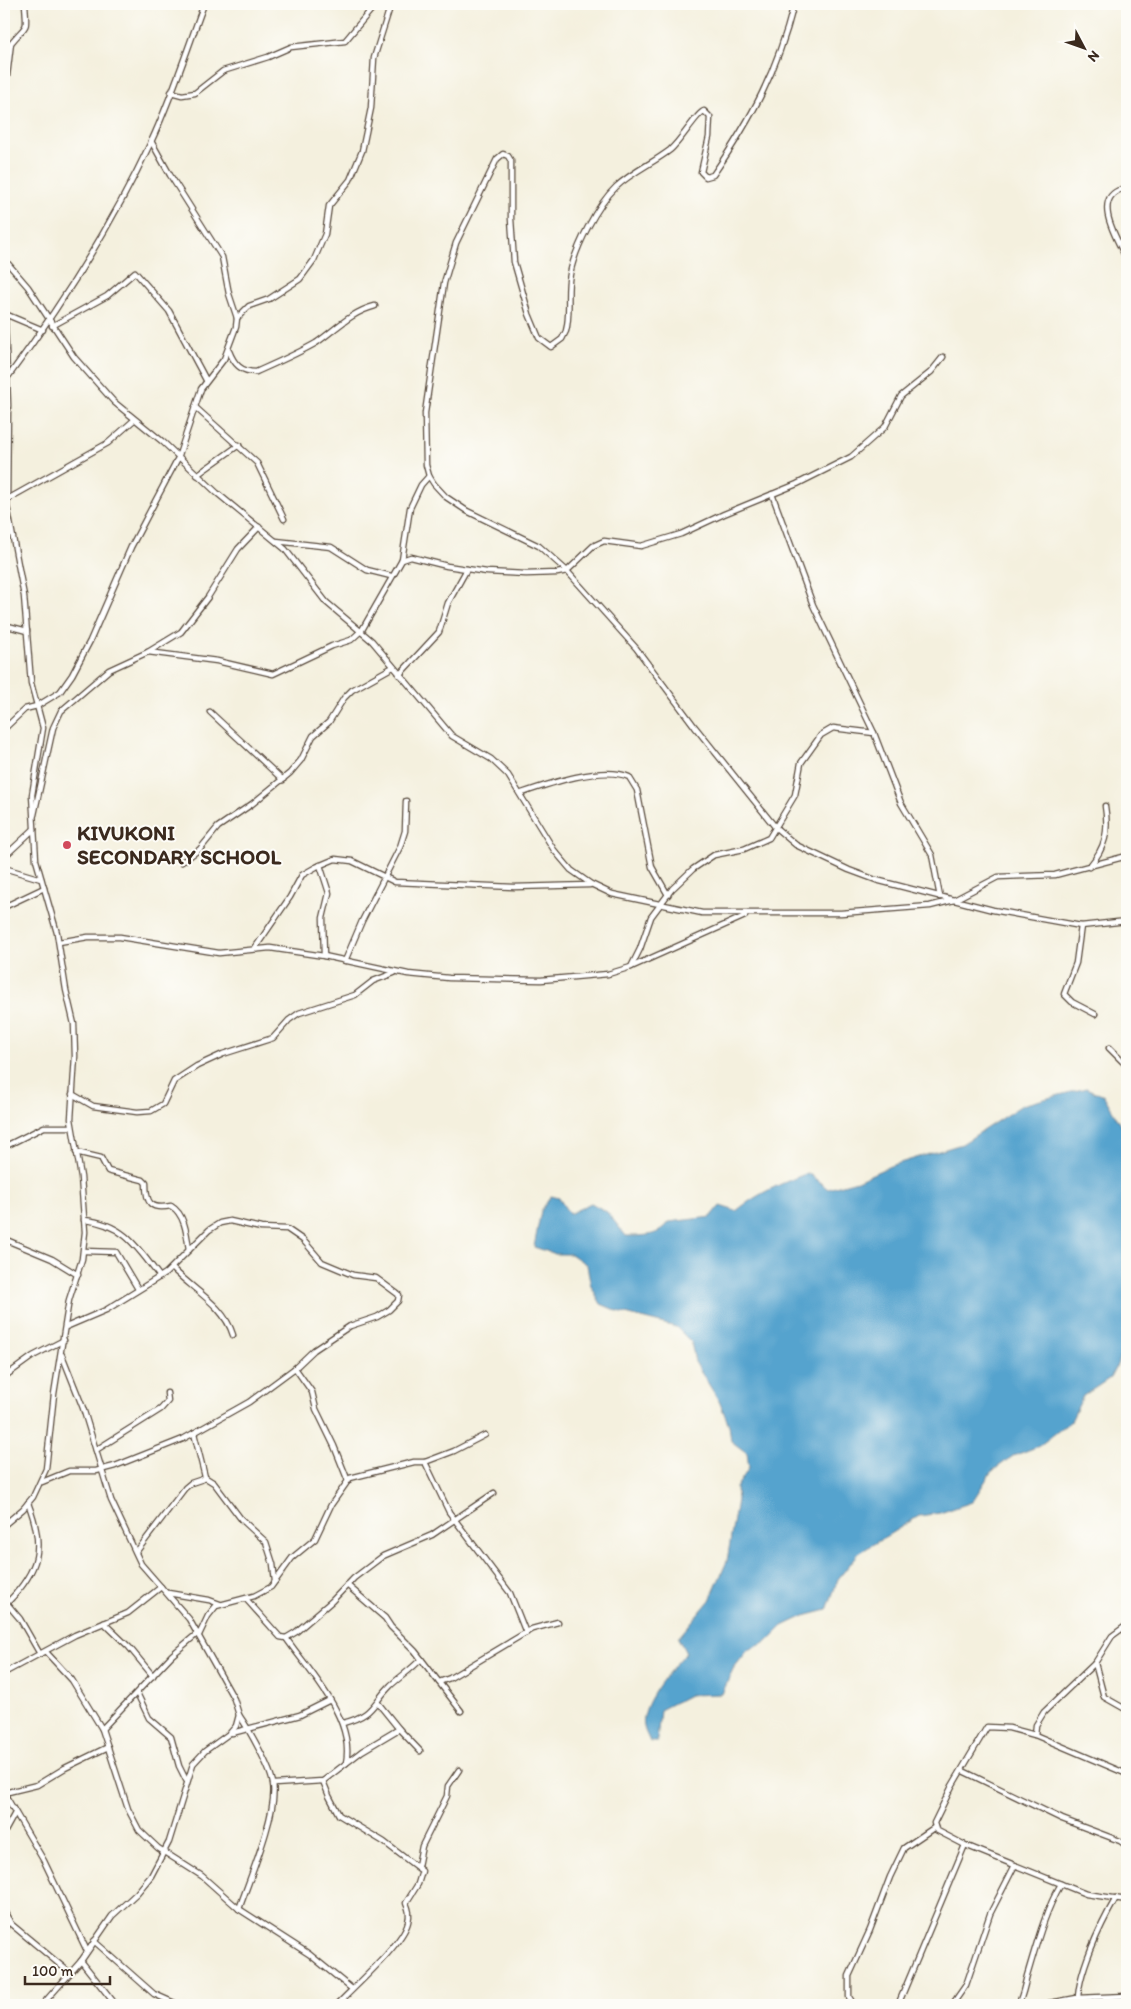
<svg xmlns="http://www.w3.org/2000/svg" width="1131" height="2009" font-family="Itim,sans-serif">
<rect width="100%" height="100%" fill="#fdfcf7"/>
<filter id="ink" filterUnits="userSpaceOnUse"><feTurbulence type="fractalNoise" baseFrequency=".02" numOctaves="2"/><feDisplacementMap in="SourceGraphic" scale="10" xChannelSelector="R" yChannelSelector="G"/><feConvolveMatrix kernelMatrix="1 2 1 2 8 2 1 2 1" color-interpolation-filters="sRGB"/></filter>
<filter id="wash" filterUnits="userSpaceOnUse"><feTurbulence type="fractalNoise" baseFrequency=".0096" numOctaves="4" result="noise"/><feDisplacementMap in="SourceGraphic" scale="20" xChannelSelector="R" yChannelSelector="G"/><feGaussianBlur stdDeviation="1.12" result="paint"/><feColorMatrix in="noise" values="0 0 0 0 0 0 0 0 0 0 0 0 0 0 0 0 0 1.4 0 .05"/><feComposite in="paint" operator="in"/></filter>
<g filter="url(#wash)">
<rect width="100%" height="100%" fill="#f4f0de"/>
<path fill="#55a3ce" stroke="#486676" d="M 1086,1088 L 1104,1096 L 1127,1135 L 1127,1346 L 1110,1378 L 1083,1396 L 1071,1421 L 1039,1446 L 1013,1456 L 991,1472 L 972,1502 L 940,1513 L 919,1516 L 859,1553 L 838,1579 L 827,1610 L 804,1616 L 783,1626 L 767,1642 L 748,1650 L 733,1669 L 722,1694 L 689,1695 L 660,1710 L 657,1742 L 650,1742 C 648,1737 645,1732 644,1727 C 639,1704 672,1668 686,1653 L 678,1638 L 710,1600 L 727,1561 L 737,1500 L 736,1488 L 749,1468 L 747,1453 L 731,1441 L 729,1425 L 719,1401 L 695,1362 L 691,1342 L 676,1327 L 622,1313 L 601,1304 L 591,1286 L 587,1265 L 571,1254 L 555,1254 L 534,1247 L 541,1211 L 551,1196 L 559,1198 L 569,1214 L 591,1203 L 607,1212 L 626,1236 C 642,1236 659,1237 669,1222 L 711,1217 L 720,1206 L 736,1211 C 758,1193 782,1183 808,1173 L 828,1189 L 857,1181 L 890,1166 L 962,1144 L 1022,1105 Z"/>
</g>
<g filter="url(#ink)">
<g fill="none" stroke-linecap="round" stroke-linejoin="round">
<g stroke="#57483b" stroke-width="7">
<g id="street">
<path d="M 794,4 C 777,72 752,118 713,175 L 706,177 L 701,172 L 709,137 L 710,117 L 704,111 C 697,113 681,141 670,150 C 653,163 632,172 616,187 C 597,205 575,248 570,274 C 566,293 571,312 566,331 L 562,339 L 551,347 L 539,338 L 529,314 L 514,262 L 511,219 L 511,161 L 508,156 L 503,154 L 497,159 L 456,243 L 444,283 L 425,413 L 426,465 L 429,476 L 434,484 L 446,497 L 467,511 L 539,546 L 567,571 L 636,648 L 695,727 L 776,828 L 796,845 L 849,870 L 876,880 L 993,910 L 1081,926 L 1127,921"/>
<path d="M 4,86 L 7,76 L 11,43 C 28,22 27,33 25,4"/>
<path d="M 171,92 L 182,95 L 195,93 L 223,71 L 268,57 L 291,47 L 345,41 L 376,4"/>
<path d="M 1127,190 L 1122,189 C 1090,199 1119,242 1127,260"/>
<path d="M 4,259 L 28,287 L 74,357 L 114,402 L 163,442 L 217,493 L 285,549 L 326,602 L 372,641 L 452,736 L 491,759 L 508,775 L 554,850 L 571,870 L 591,884 L 612,894 L 702,913 L 841,913 L 930,906 L 954,900 L 998,877 L 1055,875 L 1127,856"/>
<path d="M 4,290 L 8,405 L 7,506 L 24,596 L 31,683 L 43,728 L 32,795 L 36,860 L 57,933 L 66,990 L 74,1024 L 75,1056 L 71,1119 L 81,1177 L 85,1232 L 82,1259 L 69,1300 L 54,1394 L 46,1469 L 33,1497 L 23,1509 L 4,1525"/>
<path d="M 5,314 L 43,330"/>
<path d="M 237,318 L 249,306 L 269,299 L 300,279 L 314,260 L 325,234 L 329,206 L 350,180 L 362,151 L 371,108 L 374,58 L 391,4"/>
<path d="M 52,326 L 107,296 L 135,272 L 169,311 L 206,380"/>
<path d="M 229,351 C 234,364 241,372 256,372 C 276,363 297,354 316,343 C 335,330 351,312 375,306"/>
<path d="M 8,377 C 63,303 112,225 151,142 C 172,97 187,50 204,4"/>
<path d="M 195,407 L 257,463 L 284,519"/>
<path d="M 197,475 L 239,445"/>
<path d="M 772,494 L 813,605 L 874,733 L 901,803 L 932,855 L 940,897"/>
<path d="M 6,500 L 108,443 L 134,420"/>
<path d="M 276,541 L 331,547 L 367,570 L 391,576"/>
<path d="M 402,560 L 411,557 L 447,566 L 487,572 L 526,574 L 557,573 L 567,571 L 593,546 L 604,541 L 641,546 L 681,534 L 724,514 L 797,484 L 851,457 L 885,427 L 901,396 L 931,372 L 943,357"/>
<path d="M 4,625 L 27,631"/>
<path d="M 148,652 L 217,661 L 273,674 L 332,646 L 351,640 L 362,630 L 402,560 L 410,508 L 421,485 L 429,476"/>
<path d="M 399,675 L 439,632 L 448,603 L 467,569"/>
<path d="M 210,712 L 283,780"/>
<path d="M 4,729 L 25,709 L 37,706 L 60,692 L 72,675 L 90,641 L 131,547 L 178,458 L 201,389 L 224,359 L 236,327 L 237,318 L 229,294 L 222,257 L 170,175 L 151,141"/>
<path d="M 522,793 C 548,784 603,765 629,777 L 637,790 L 652,867 L 668,895"/>
<path d="M 34,815 L 53,728 L 61,711 L 109,670 L 148,652 L 181,632 L 208,597 L 238,549 L 259,527"/>
<path d="M 4,857 L 34,829"/>
<path d="M 182,862 L 200,849 L 218,827 L 252,804 L 290,773 L 301,760 L 313,736 L 329,722 L 344,698 L 352,690 L 393,667"/>
<path d="M 320,865 L 329,893 L 323,918 L 324,956"/>
<path d="M 1089,867 C 1106,847 1109,831 1105,806"/>
<path d="M 4,868 L 41,879"/>
<path d="M 4,907 L 44,888"/>
<path d="M 1081,926 L 1076,963 L 1064,994 L 1072,1002 L 1095,1014"/>
<path d="M 59,942 L 88,937 L 120,937 L 219,953 L 270,948 L 324,956 L 408,974 L 449,978 L 541,980 L 608,974 L 631,967 L 745,916"/>
<path d="M 255,948 L 290,897 L 302,875 L 316,867 L 335,859 L 352,861 L 395,882 L 514,887 L 590,885"/>
<path d="M 345,961 L 362,921 L 400,847 L 405,831 L 406,801"/>
<path d="M 631,967 L 640,949 L 651,917 L 672,889 L 693,869 L 714,855 L 744,849 L 769,838 L 795,795 L 801,763 L 821,735 L 833,728 L 874,733"/>
<path d="M 1109,1048 L 1127,1066"/>
<path d="M 72,1094 L 93,1106 L 137,1112 L 151,1111 L 163,1104 L 174,1081 L 197,1066 L 223,1054 L 273,1038 L 289,1020 L 299,1013 L 355,995 L 373,981 L 394,973"/>
<path d="M 4,1147 L 44,1127 L 71,1127"/>
<path d="M 76,1152 L 101,1158 L 108,1171 L 143,1180 L 146,1183 C 146,1203 150,1210 171,1206 C 185,1214 187,1235 189,1250"/>
<path d="M 84,1220 C 123,1223 138,1248 160,1277"/>
<path d="M 4,1239 L 52,1259 L 78,1275"/>
<path d="M 84,1251 L 116,1252 L 138,1289"/>
<path d="M 172,1268 C 193,1290 224,1305 233,1335"/>
<path d="M 295,1368 L 312,1392 L 316,1409 L 334,1446 L 348,1481"/>
<path d="M 4,1377 L 33,1356 L 64,1340"/>
<path d="M 194,1433 L 205,1477"/>
<path d="M 96,1450 L 161,1409 L 168,1401 L 167,1393"/>
<path d="M 425,1462 L 449,1512 L 510,1593 L 526,1633"/>
<path d="M 42,1482 L 69,1471 L 96,1471 L 115,1466 L 183,1439 L 249,1402 L 295,1368 L 314,1350 L 350,1326 L 377,1317 L 389,1310 L 398,1301 L 399,1295 L 376,1278 L 353,1275 L 322,1262 L 303,1240 L 287,1229 L 261,1228 L 230,1221 L 220,1223 L 209,1230 L 166,1273 L 106,1310 L 66,1327"/>
<path d="M 137,1551 L 185,1488 L 191,1483 L 206,1478 L 214,1483 L 241,1519 L 266,1542 L 273,1564 L 275,1581"/>
<path d="M 347,1585 L 385,1618 L 391,1627 L 415,1651 L 461,1711"/>
<path d="M 168,1593 L 209,1600 L 220,1604"/>
<path d="M 246,1599 L 280,1637 L 286,1638 L 296,1632 L 332,1601 L 354,1578 L 383,1556 L 432,1535 L 494,1493"/>
<path d="M 4,1600 L 20,1619 L 40,1654"/>
<path d="M 7,1603 C 40,1570 45,1546 28,1503"/>
<path d="M 104,1623 L 129,1647 L 153,1676"/>
<path d="M 199,1635 L 208,1616 L 216,1606 L 254,1596 L 271,1587 L 292,1558 L 315,1539 L 331,1505 L 350,1478 L 414,1462 L 425,1462 L 454,1451 L 485,1435"/>
<path d="M 286,1638 C 310,1673 355,1718 346,1763"/>
<path d="M 46,1652 L 72,1680 L 102,1729 L 128,1809 L 139,1830 L 158,1848 L 202,1876 L 239,1909 L 309,1954 L 352,1989"/>
<path d="M 1095,1663 L 1104,1697 L 1127,1710"/>
<path d="M 4,1673 L 75,1635 L 128,1613 L 161,1587"/>
<path d="M 439,1682 L 450,1678 L 532,1629 L 558,1622"/>
<path d="M 137,1693 L 149,1718 L 171,1737 L 179,1766 L 186,1780"/>
<path d="M 378,1703 L 399,1729 L 420,1751"/>
<path d="M 343,1723 C 374,1715 371,1705 391,1685 C 401,1676 412,1669 421,1659"/>
<path d="M 102,1729 L 172,1655 L 198,1633"/>
<path d="M 232,1733 L 300,1715 L 330,1700"/>
<path d="M 1035,1735 L 1036,1725 L 1044,1712 L 1095,1663 L 1112,1636 L 1127,1625"/>
<path d="M 963,1771 L 1062,1819 L 1120,1841 L 1127,1846"/>
<path d="M 1127,1774 L 1035,1735 L 1009,1728 L 987,1727 L 952,1786 L 934,1823 L 936,1830 L 965,1845 L 1086,1894 L 1127,1900"/>
<path d="M 323,1781 L 329,1796 L 339,1815 L 384,1842 L 422,1871 L 418,1884 L 406,1903 C 409,1910 410,1914 408,1922 C 403,1944 354,1987 337,2005"/>
<path d="M 274,1784 L 323,1781 L 362,1751 L 399,1729"/>
<path d="M 4,1793 L 44,1861 L 87,1951"/>
<path d="M 4,1793 L 37,1785 L 65,1768 L 108,1747"/>
<path d="M 4,1833 L 15,1813"/>
<path d="M 418,1866 L 422,1846 L 447,1796 L 448,1786 L 459,1770"/>
<path d="M 239,1909 C 249,1880 278,1812 273,1784 C 271,1768 248,1728 239,1715"/>
<path d="M 4,1911 L 11,1924 L 70,1973"/>
<path d="M 4,1930 L 9,1920"/>
<path d="M 94,1941 L 154,1994 L 179,2005"/>
<path d="M 81,1961 L 116,2005"/>
<path d="M 42,2005 L 81,1961 L 112,1916 L 137,1893 L 151,1876 L 169,1842 L 193,1764 L 205,1751 L 230,1733 L 236,1726 L 239,1715 L 234,1699 L 189,1619 L 141,1564 L 111,1500 L 83,1408 L 62,1355"/>
<path d="M 854,2005 L 849,1997 L 849,1976 L 870,1930 L 890,1877 L 904,1848 L 935,1827"/>
<path d="M 898,2005 L 965,1845"/>
<path d="M 928,2005 L 965,2005"/>
<path d="M 952,2005 L 966,1985 L 990,1914 L 1015,1865"/>
<path d="M 1018,2005 C 1023,1995 1024,1987 1027,1976 C 1036,1946 1045,1911 1061,1884"/>
<path d="M 1039,2005 L 1077,1998 L 1127,1996"/>
<path d="M 1078,2005 C 1076,1975 1101,1924 1116,1898"/>
</g>
</g>
<use href="#street" stroke="#fff" stroke-width="4.5"/>
</g>
</g>
<circle fill="#d1495b" stroke="#fdfcf7" stroke-width="2" cx="67" cy="845" r="5"/>
<g text-anchor="middle" stroke-width="4" stroke-linejoin="round" paint-order="stroke">
<g font-size="21" font-weight="bold" fill="#3b2a1e" stroke="#fdfcf7" text-anchor="start">
<text x="77" y="840">KIVUKONI<tspan x="77" dy="24">SECONDARY SCHOOL</tspan></text>
</g>
</g>
<rect width="1131" height="2009" fill="none" stroke="#fdfcf7" stroke-width="20"/>
<g transform="translate(1084 48) rotate(131)" stroke="#fdfcf7" stroke-width="4" paint-order="stroke">
<path d="M0-4L9 19L0 12L-9 19Z" fill="#3b2a1e"/>
<text y="-8" font-size="14" font-weight="bold" text-anchor="middle" fill="#3b2a1e">N</text>
</g>
<path d="M25 1976v8h85v-8" fill="none" stroke="#3b2a1e" stroke-width="2.5"/>
<text x="32" y="1976" font-size="15" fill="#3b2a1e" stroke="#fdfcf7" stroke-width="4" paint-order="stroke">100 m</text>
</svg>
